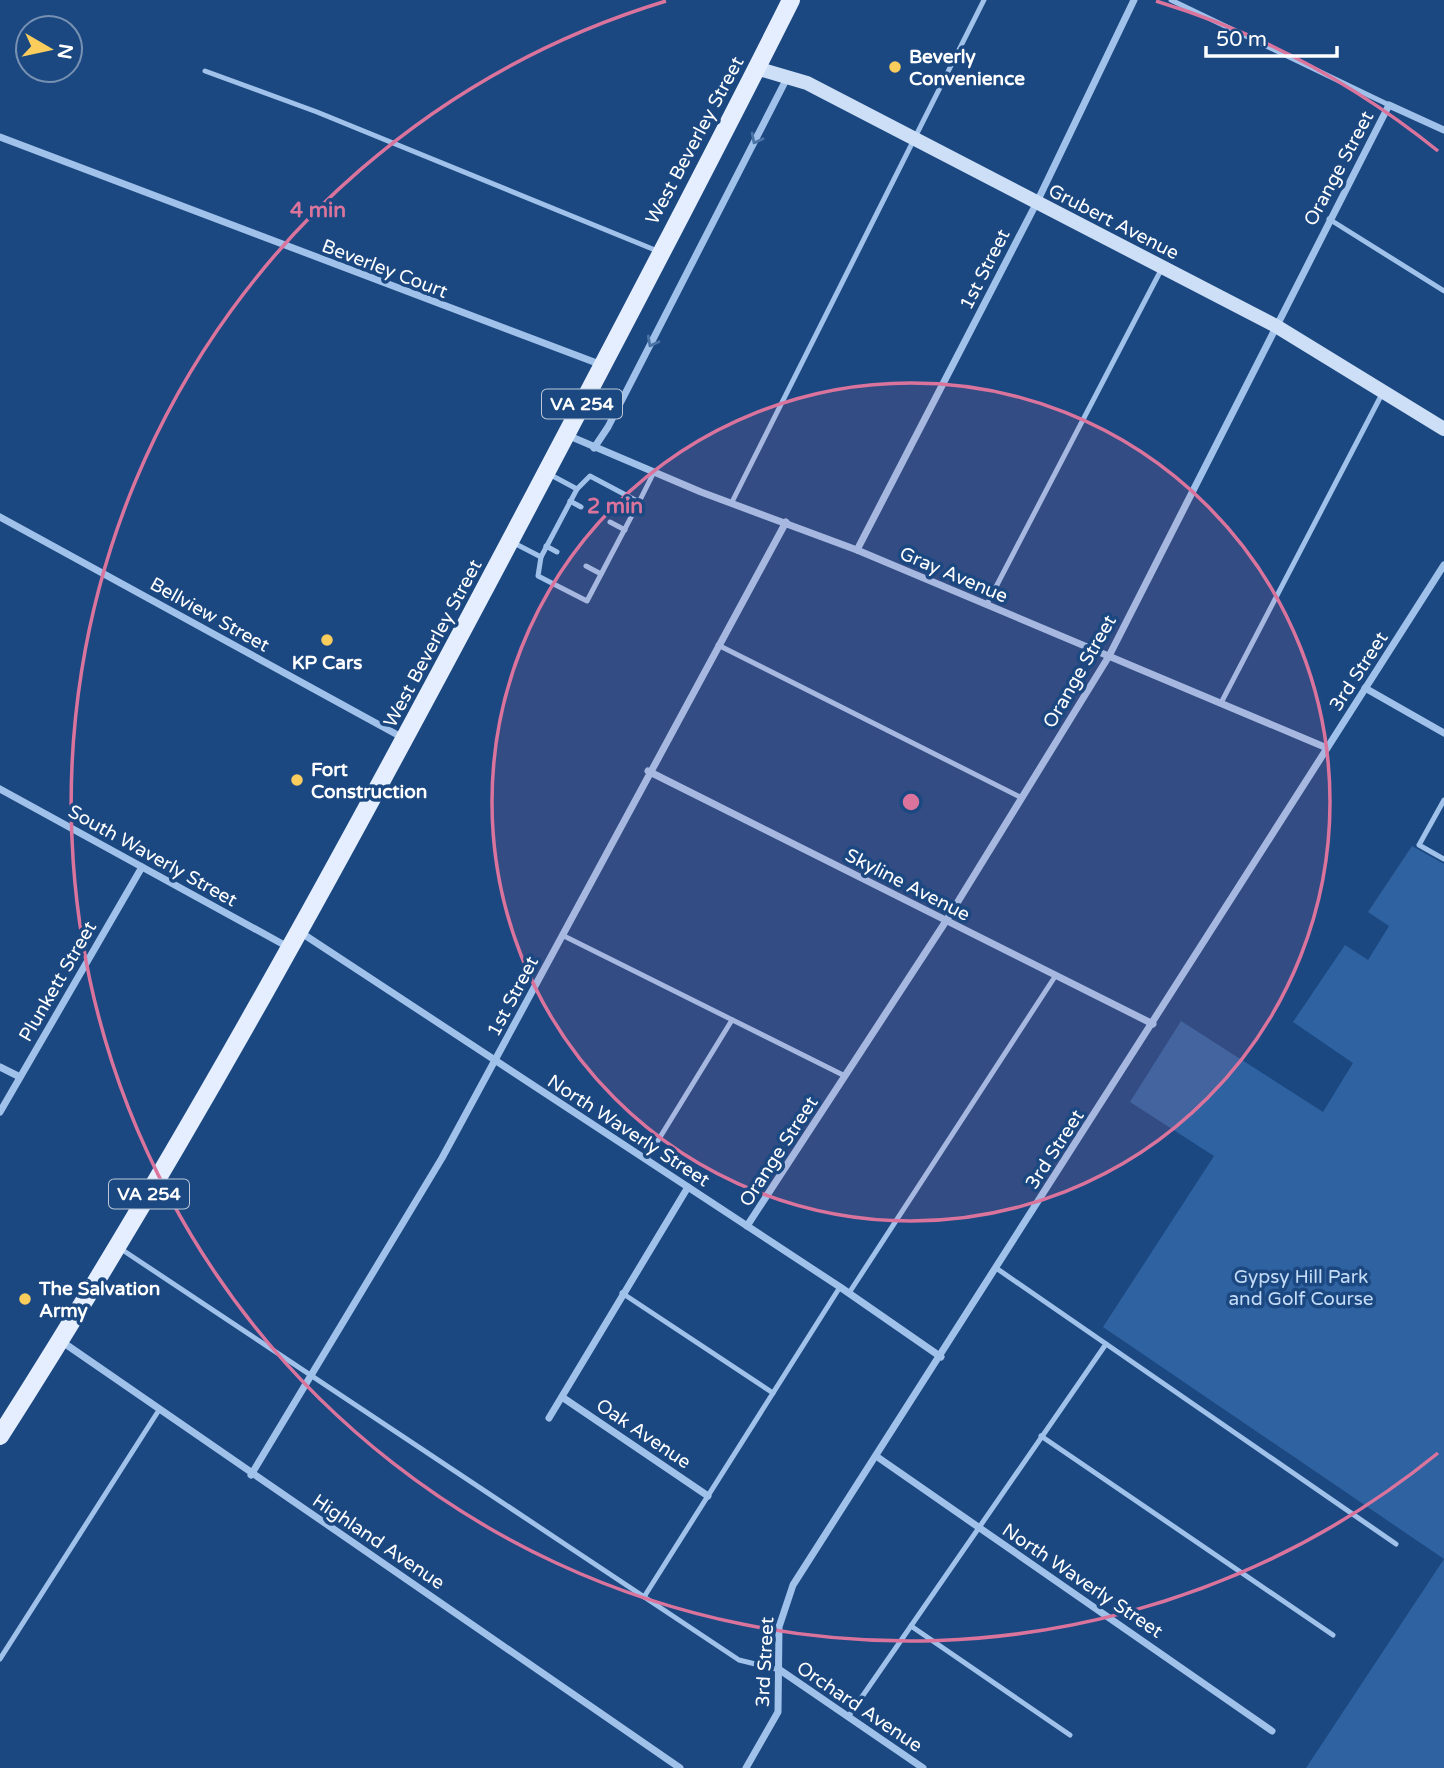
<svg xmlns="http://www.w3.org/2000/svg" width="1444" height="1768" font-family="'Varela Round',sans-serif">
<rect width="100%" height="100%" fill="#1c4881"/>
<path fill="#2f62a0" d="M 1412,846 L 1444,864 L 1444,1768 L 1306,1768 L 1444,1559 L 1103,1327 L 1214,1156 L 1130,1102 L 1181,1021 L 1323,1112 L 1353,1063 L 1293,1022 L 1345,945 L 1368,960 L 1389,926 L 1368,912 Z"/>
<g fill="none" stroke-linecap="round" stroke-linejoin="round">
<g stroke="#a0c2ea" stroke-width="5">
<path d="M 1171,0 L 1389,105"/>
<path d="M 205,71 L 317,112 L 660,252"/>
<path d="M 1329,219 L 1444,291"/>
<path d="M 570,501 L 581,507"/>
<path d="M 639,502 L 654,472"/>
<path d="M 732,502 L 984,0"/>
<path d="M 610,522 L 625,530"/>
<path d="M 512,542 L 541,557 L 577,489 L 549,474"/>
<path d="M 546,546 L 557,552"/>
<path d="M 541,557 L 538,576 L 587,601 L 639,502 L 590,476 L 577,489"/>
<path d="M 586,566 L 601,574"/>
<path d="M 987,604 L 1161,270"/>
<path d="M 718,645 L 1022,798"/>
<path d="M 1221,703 L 1383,392"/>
<path d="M 1444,800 L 1419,845 L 1444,859"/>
<path d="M 562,935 L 845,1076"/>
<path d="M 646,1160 L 732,1020"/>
<path d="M 121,1249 L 739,1660 L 780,1670"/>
<path d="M 996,1268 L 1396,1544"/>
<path d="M 622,1293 L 773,1393"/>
<path d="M 849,1293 L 1056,975"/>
<path d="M 1041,1436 L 1333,1635"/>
<path d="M 644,1597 L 840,1287"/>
<path d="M 911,1626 L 1070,1735"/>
<path d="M 0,1659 L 159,1410"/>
<path d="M 848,1717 L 1106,1344"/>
</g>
<g stroke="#a0c2ea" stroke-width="7">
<path d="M 0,137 L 602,365"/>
<path d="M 567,435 L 701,492 L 857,550 L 1327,748"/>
<path d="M 594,448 L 608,427 L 787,78"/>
<path d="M 0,517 L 405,739"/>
<path d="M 857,550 L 1037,202 L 1134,0"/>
<path d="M 1365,688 L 1444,733"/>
<path d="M 648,771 L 1153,1024"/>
<path d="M 0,789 L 288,947"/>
<path d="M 300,932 L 840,1287 L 941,1357"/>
<path d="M 0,1067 L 20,1077"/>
<path d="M 0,1112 L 142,867"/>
<path d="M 747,1226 L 946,921 L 1109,656 L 1389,105 L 1444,130"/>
<path d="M 61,1341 L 680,1768"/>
<path d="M 562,1397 L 708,1496"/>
<path d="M 549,1418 L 688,1187"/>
<path d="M 876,1456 L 1272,1731"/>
<path d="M 251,1475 L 442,1158 L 786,522"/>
<path d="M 780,1670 L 923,1768"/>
<path d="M 746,1768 L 778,1712 L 779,1627 L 793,1585 L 1444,565"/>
</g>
<path stroke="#ccdff7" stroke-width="14" d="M 756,68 L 807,83 L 1276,326 L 1444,429"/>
<path stroke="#e4eefe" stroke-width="18" d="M 0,1436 C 185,1146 349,845 510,541 C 605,361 700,182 791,0"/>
</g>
<defs><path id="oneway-chevron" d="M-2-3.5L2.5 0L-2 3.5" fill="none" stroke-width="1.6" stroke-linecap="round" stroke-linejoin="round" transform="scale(1.75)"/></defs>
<g stroke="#4a73a6">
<use href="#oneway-chevron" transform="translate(756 139) rotate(117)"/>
<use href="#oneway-chevron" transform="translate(652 342) rotate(118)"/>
</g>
<circle cx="911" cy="802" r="419" fill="#da749d" fill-opacity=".12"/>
<g fill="none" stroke="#da749d" stroke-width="3.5">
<circle cx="911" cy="802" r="419"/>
<path d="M1438 1453A838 838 0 1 1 666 1M1156 1A838 838 0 0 1 1438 151"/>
</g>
<g fill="#fbcd5d" stroke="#1c4881" stroke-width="2.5">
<circle cx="895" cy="67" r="7"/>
<circle cx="327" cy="640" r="7"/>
<circle cx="297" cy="780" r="7"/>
<circle cx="25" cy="1299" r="7"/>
</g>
<g text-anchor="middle" stroke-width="7" stroke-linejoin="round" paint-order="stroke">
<g fill="#1c4881" stroke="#bbc8d9" stroke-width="2">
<rect x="542" y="389.5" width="80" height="29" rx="5"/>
<rect x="109" y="1179.5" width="80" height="29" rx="5"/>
</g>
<g font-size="18" font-weight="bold" fill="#fff">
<text x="582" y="410">VA 254</text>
<text x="149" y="1200">VA 254</text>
</g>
<g font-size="19" font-weight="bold" fill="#fff" stroke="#1c4881" text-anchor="start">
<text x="909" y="63">Beverly<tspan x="909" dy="22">Convenience</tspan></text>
<text x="327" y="669" text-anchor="middle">KP Cars</text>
<text x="311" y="776">Fort<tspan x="311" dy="22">Construction</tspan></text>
<text x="39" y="1295">The Salvation<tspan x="39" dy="22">Army</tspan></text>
</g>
<g font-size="19" fill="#fff" stroke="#1c4881">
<text transform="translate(694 140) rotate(-62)" y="7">West Beverley Street</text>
<text transform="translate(1338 168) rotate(-62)" y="7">Orange Street</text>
<text transform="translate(1114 221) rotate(27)" y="7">Grubert Avenue</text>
<text transform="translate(385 268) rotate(21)" y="7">Beverley Court</text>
<text transform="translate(984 269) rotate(-63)" y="7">1st Street</text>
<text transform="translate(954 574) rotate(23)" y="7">Gray Avenue</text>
<text transform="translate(210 614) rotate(29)" y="7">Bellview Street</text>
<text transform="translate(432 643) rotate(-62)" y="7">West Beverley Street</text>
<text transform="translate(1079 671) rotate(-60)" y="7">Orange Street</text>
<text transform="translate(1358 671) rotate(-57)" y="7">3rd Street</text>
<text transform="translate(153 855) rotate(29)" y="7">South Waverly Street</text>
<text transform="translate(908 884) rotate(27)" y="7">Skyline Avenue</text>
<text transform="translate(57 981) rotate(-60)" y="7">Plunkett Street</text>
<text transform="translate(512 996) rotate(-62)" y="7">1st Street</text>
<text transform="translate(629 1130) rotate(33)" y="7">North Waverly Street</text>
<text transform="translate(1054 1149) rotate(-57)" y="7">3rd Street</text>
<text transform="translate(778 1151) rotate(-57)" y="7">Orange Street</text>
<text transform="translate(644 1433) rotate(34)" y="7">Oak Avenue</text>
<text transform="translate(379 1541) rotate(34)" y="7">Highland Avenue</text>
<text transform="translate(1083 1580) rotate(34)" y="7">North Waverly Street</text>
<text transform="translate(764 1662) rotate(-87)" y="7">3rd Street</text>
<text transform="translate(860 1706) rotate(34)" y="7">Orchard Avenue</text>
</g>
<g font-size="19" fill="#c4dcf7" stroke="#1c4881">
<text x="1301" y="1283">Gypsy Hill Park<tspan x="1301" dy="22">and Golf Course</tspan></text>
</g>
</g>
<circle cx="911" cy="802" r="10" fill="#da749d" stroke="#1c4881" stroke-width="3.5"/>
<g font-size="21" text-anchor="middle" font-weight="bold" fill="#da749d" stroke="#1c4881" stroke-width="7" stroke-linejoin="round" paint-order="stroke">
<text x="318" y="217">4 min</text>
<text x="615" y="513">2 min</text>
</g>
<g transform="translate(49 49) rotate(99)"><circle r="33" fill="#1c4881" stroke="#7791b3" stroke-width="2"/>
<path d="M0-5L12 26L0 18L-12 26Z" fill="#fbcd5d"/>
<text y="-10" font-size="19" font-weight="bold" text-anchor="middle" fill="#ffffff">N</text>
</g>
<path d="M1206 46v10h131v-10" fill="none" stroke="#ffffff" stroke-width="3.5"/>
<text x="1216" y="46" font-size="21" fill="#ffffff" stroke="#1c4881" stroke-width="5" paint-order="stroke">50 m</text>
</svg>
